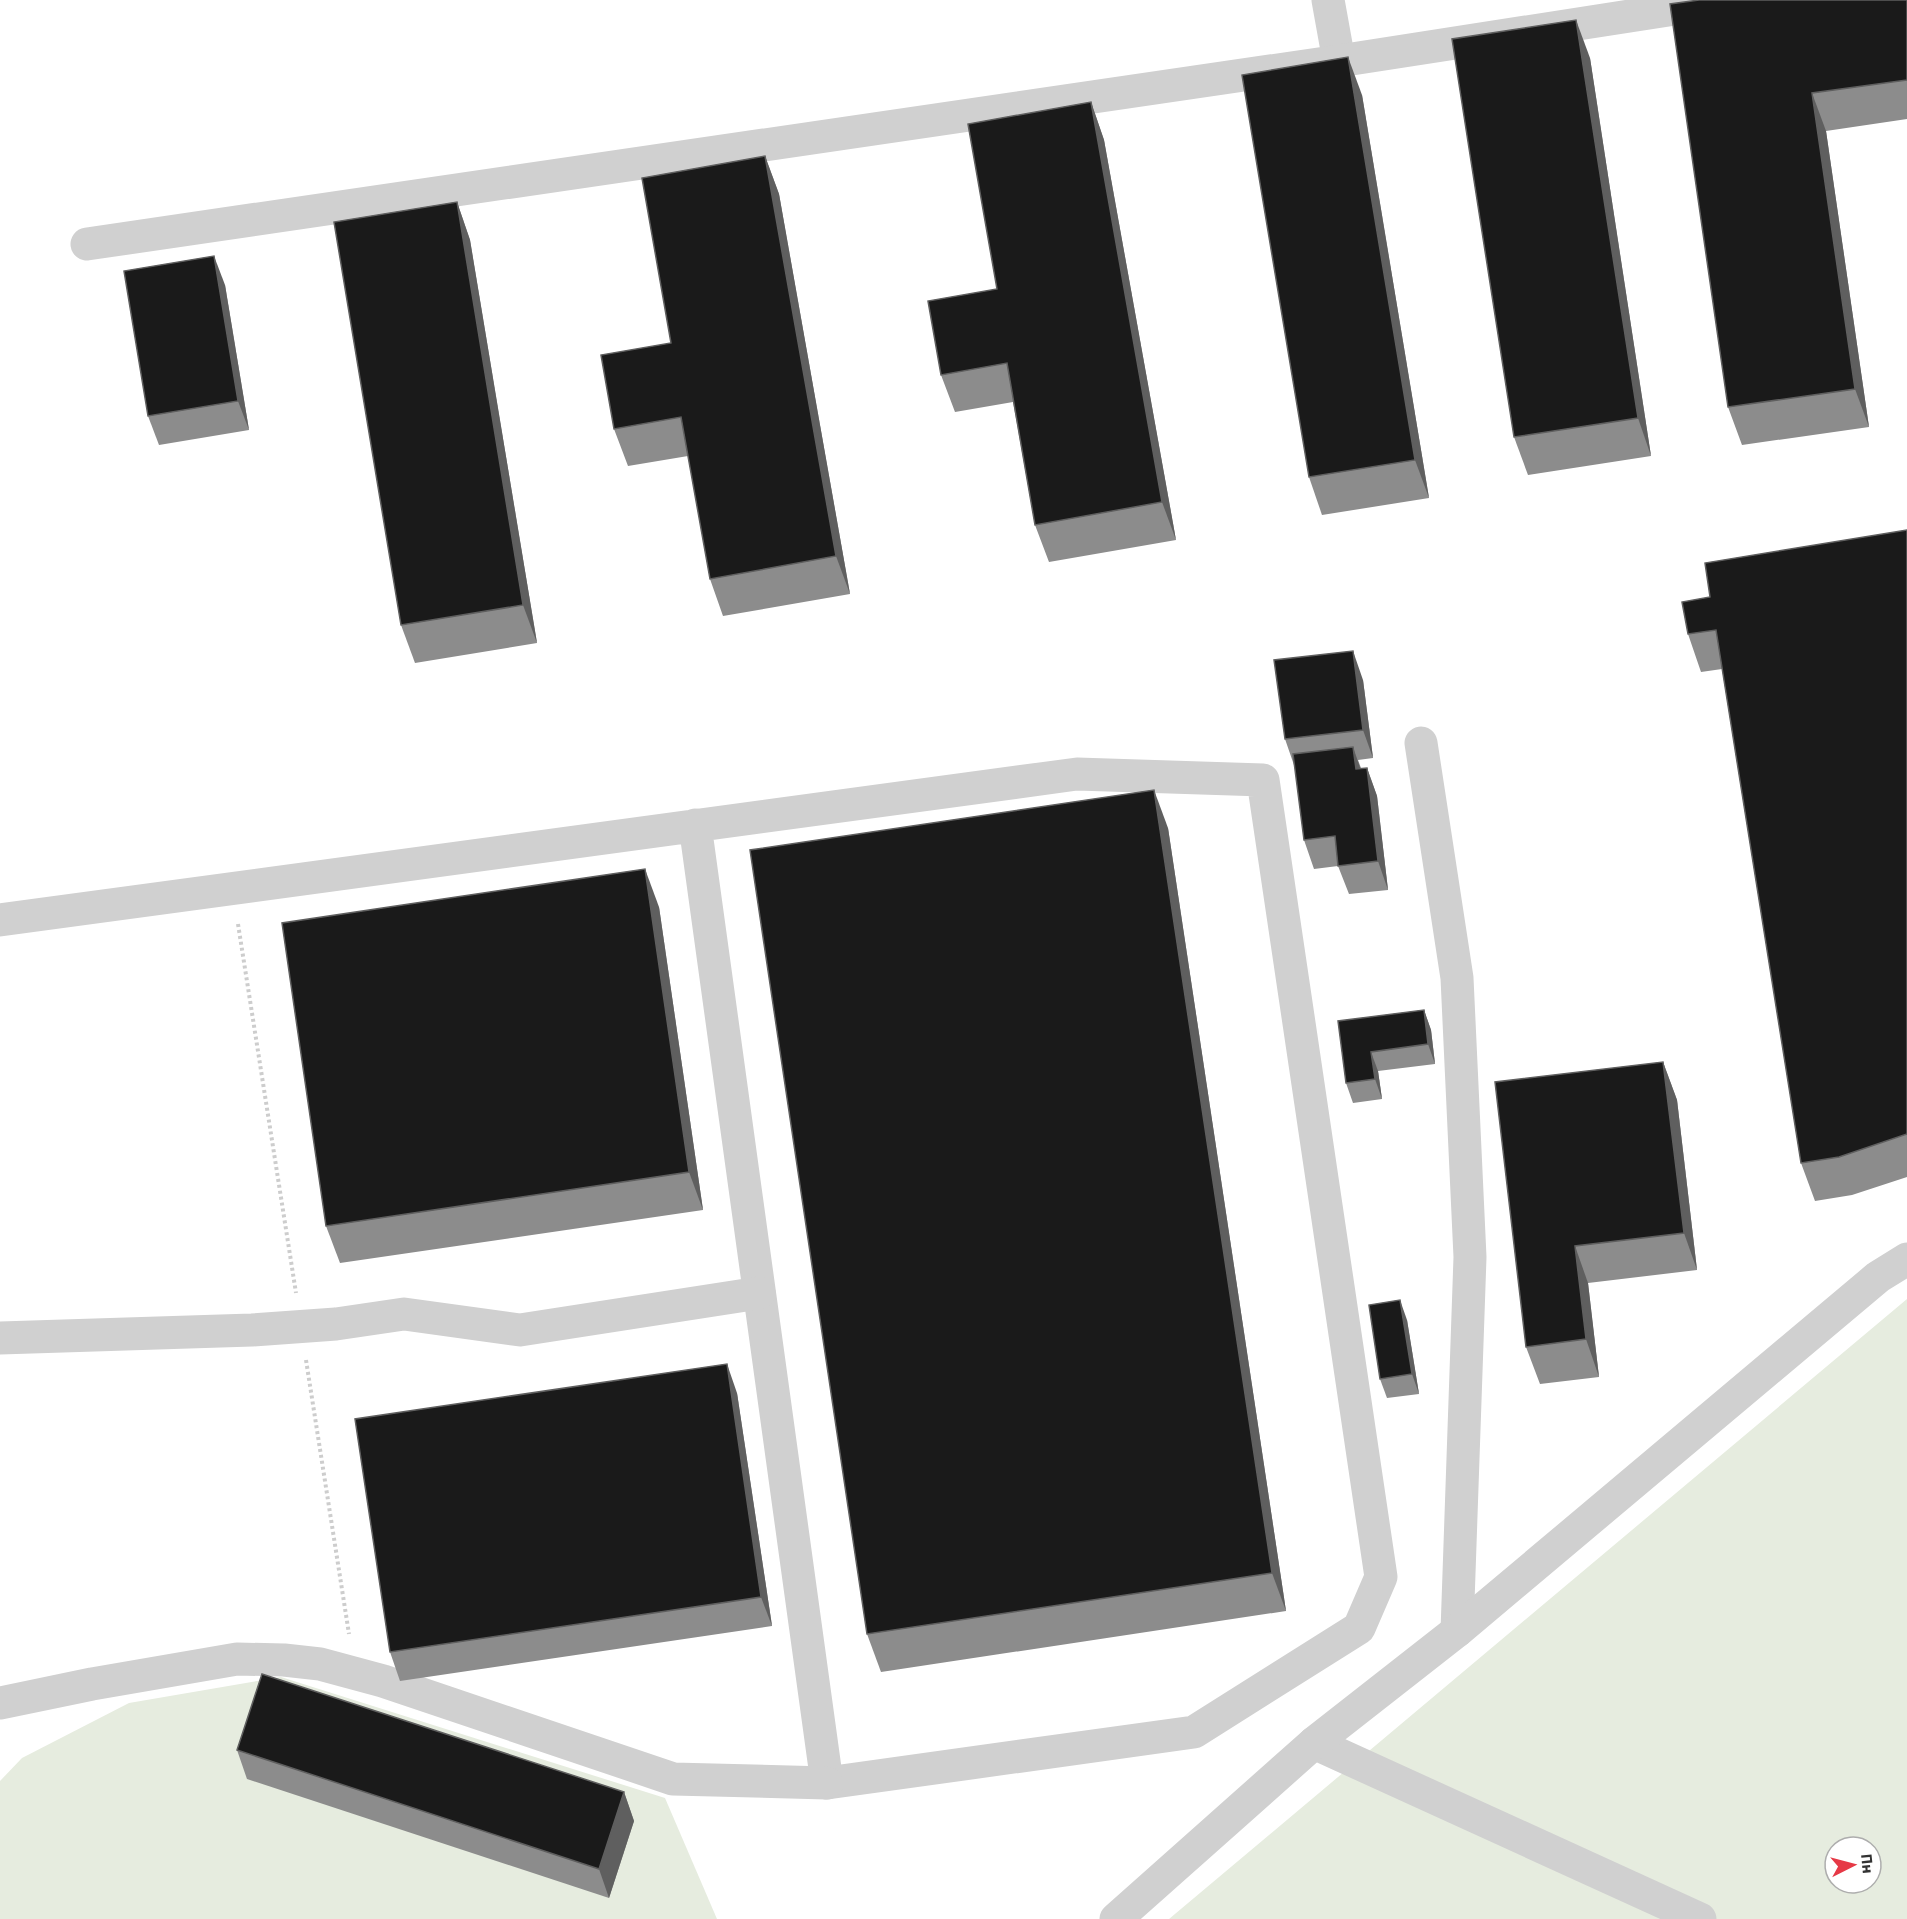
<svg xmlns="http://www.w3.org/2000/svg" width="1907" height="1919" font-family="'Source Sans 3',sans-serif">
<rect width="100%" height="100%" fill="#fff"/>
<g fill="#e6ecdf" fill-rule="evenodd">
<path d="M 1907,1299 L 1907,1919 L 1169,1919 ZM 1835,1847 L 1871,1847 L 1871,1883 L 1835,1883 Z"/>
<path d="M 281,1677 L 665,1798 L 717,1919 L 0,1919 L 0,1781 L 22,1758 L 129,1703 Z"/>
</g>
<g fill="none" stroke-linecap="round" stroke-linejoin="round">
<g stroke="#cdcdcd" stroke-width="4" stroke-dasharray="3 3" stroke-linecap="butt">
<path d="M 238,924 L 296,1293"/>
<path d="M 306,1360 L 349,1634"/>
</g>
<g stroke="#d0d0d0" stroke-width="33">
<path d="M 1328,0 L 1339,61"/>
<path d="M 87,244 L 1339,61 L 1733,0"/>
<path d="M 1421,743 L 1457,978 L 1470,1257 L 1457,1631"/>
<path d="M 0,920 L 1077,774 L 1263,780 L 1381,1577 L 1359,1628 L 1194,1732 L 827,1783 L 695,825"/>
<path d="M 0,1338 L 252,1330 L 336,1324 L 404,1314 L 520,1330 L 759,1293"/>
<path d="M 0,1703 L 92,1684 L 237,1659 L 284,1660 L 320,1664 L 383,1681 L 673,1779 L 827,1783"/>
<path d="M 1314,1743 L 1700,1919"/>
<path d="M 1116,1919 L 1314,1743 L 1457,1631 L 1878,1277 L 1907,1259"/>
</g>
</g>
<g fill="#8c8c8c">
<path d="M 1699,0 L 1907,0 L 1907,119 L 1826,131 L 1869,427 L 1742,445 L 1728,407 Z"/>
<path d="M 1590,58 L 1651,456 L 1528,475 L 1514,437 Z"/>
<path d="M 1362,95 L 1429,498 L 1322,515 L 1309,477 Z"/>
<path d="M 1091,102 L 1104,140 L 1176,540 L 1049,562 L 1035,525 L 1013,402 L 955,412 L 941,375 L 997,289 Z"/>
<path d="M 765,156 L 779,194 L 850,594 L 723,616 L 710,579 L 688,456 L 628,466 L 614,429 L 671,343 Z"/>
<path d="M 457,202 L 470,240 L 537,643 L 415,663 L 401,625 Z"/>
<path d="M 225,285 L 249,430 L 159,445 L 148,416 Z"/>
<path d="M 1907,530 L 1907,1177 L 1852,1195 L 1815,1201 L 1801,1163 L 1722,669 L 1701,672 L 1688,634 L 1710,597 Z"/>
<path d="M 1363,680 L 1373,758 L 1358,760 L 1361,768 L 1367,768 L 1377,796 L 1388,890 L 1349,894 L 1338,866 L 1314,869 L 1304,840 L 1295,768 L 1285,739 Z"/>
<path d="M 1168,828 L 1286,1611 L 881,1672 L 867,1634 Z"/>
<path d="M 659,907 L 703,1210 L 340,1263 L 326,1226 Z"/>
<path d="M 1424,1010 L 1431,1030 L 1435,1064 L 1378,1071 L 1382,1099 L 1353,1103 L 1346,1083 L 1338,1021 Z"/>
<path d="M 1663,1062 L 1677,1100 L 1697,1270 L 1588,1283 L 1599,1377 L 1540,1384 L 1526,1347 Z"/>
<path d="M 1407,1320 L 1419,1394 L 1387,1398 L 1380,1379 Z"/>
<path d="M 737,1393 L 772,1626 L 400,1681 L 390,1652 Z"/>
<path d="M 237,1750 L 624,1792 L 634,1821 L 609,1898 L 247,1779 Z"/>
</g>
<g fill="#5f5f5f">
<path d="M 1576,20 L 1590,58 L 1651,456 L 1638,418 Z"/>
<path d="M 1348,57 L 1362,95 L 1429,498 L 1415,460 Z"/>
<path d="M 1812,93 L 1826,131 L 1869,427 L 1855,389 Z"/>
<path d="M 1091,102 L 1104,140 L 1176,540 L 1162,502 Z"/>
<path d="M 765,156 L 779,194 L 850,594 L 836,556 Z"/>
<path d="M 457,202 L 470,240 L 537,643 L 523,605 Z"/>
<path d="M 214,256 L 225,285 L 249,430 L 238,401 Z"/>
<path d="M 1353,651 L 1363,680 L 1373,758 L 1363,730 Z"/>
<path d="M 1353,747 L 1363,776 L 1356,769 Z"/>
<path d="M 1367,768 L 1377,796 L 1388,890 L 1378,861 Z"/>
<path d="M 1154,790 L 1168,828 L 1286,1611 L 1272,1573 Z"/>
<path d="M 645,869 L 659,907 L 703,1210 L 689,1172 Z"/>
<path d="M 1424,1010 L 1431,1030 L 1435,1064 L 1428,1044 Z"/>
<path d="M 1371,1052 L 1378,1071 L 1382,1099 L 1375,1079 Z"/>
<path d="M 1663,1062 L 1677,1100 L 1697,1270 L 1684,1233 Z"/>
<path d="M 1575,1246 L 1588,1283 L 1599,1377 L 1586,1339 Z"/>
<path d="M 1400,1300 L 1407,1320 L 1419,1394 L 1412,1374 Z"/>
<path d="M 727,1364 L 737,1393 L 772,1626 L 761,1597 Z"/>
<path d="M 624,1792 L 634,1821 L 609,1898 L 599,1869 Z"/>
</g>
<g fill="#1a1a1a" stroke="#5f5f5f" stroke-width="1.5">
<path d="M 1699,0 L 1907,0 L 1907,80 L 1812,93 L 1855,389 L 1728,407 L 1670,4 Z"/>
<path d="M 1576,20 L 1638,418 L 1514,437 L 1452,39 Z"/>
<path d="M 1348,57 L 1415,460 L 1309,477 L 1242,75 Z"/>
<path d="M 1091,102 L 1162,502 L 1035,525 L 1007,363 L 941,375 L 928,301 L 997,289 L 968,124 Z"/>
<path d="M 765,156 L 836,556 L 710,579 L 681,417 L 614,429 L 601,355 L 671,343 L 642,178 Z"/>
<path d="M 457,202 L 523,605 L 401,625 L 334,222 Z"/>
<path d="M 214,256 L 238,401 L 148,416 L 124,271 Z"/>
<path d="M 1907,530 L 1907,1134 L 1839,1157 L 1801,1163 L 1716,630 L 1688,634 L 1682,602 L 1710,597 L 1705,563 Z"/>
<path d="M 1353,651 L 1363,730 L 1285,739 L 1274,660 Z"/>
<path d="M 1353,747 L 1356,769 L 1367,768 L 1378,861 L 1338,866 L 1335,836 L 1304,840 L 1293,754 Z"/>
<path d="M 1154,790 L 1272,1573 L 867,1634 L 750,850 Z"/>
<path d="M 645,869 L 689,1172 L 326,1226 L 282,923 Z"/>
<path d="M 1424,1010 L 1428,1044 L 1371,1052 L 1375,1079 L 1346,1083 L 1338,1021 Z"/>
<path d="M 1663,1062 L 1684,1233 L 1575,1246 L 1586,1339 L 1526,1347 L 1495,1082 Z"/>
<path d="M 1400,1300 L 1412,1374 L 1380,1379 L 1369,1305 Z"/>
<path d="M 727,1364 L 761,1597 L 390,1652 L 355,1419 Z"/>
<path d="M 262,1674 L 624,1792 L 599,1869 L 237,1750 Z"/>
</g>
<g transform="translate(1853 1865) rotate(84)"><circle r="28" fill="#ffffff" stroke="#adadad" stroke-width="1.5"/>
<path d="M0-4.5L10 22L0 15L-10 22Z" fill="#e63946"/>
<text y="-9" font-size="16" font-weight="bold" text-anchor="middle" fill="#333333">Пн</text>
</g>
</svg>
